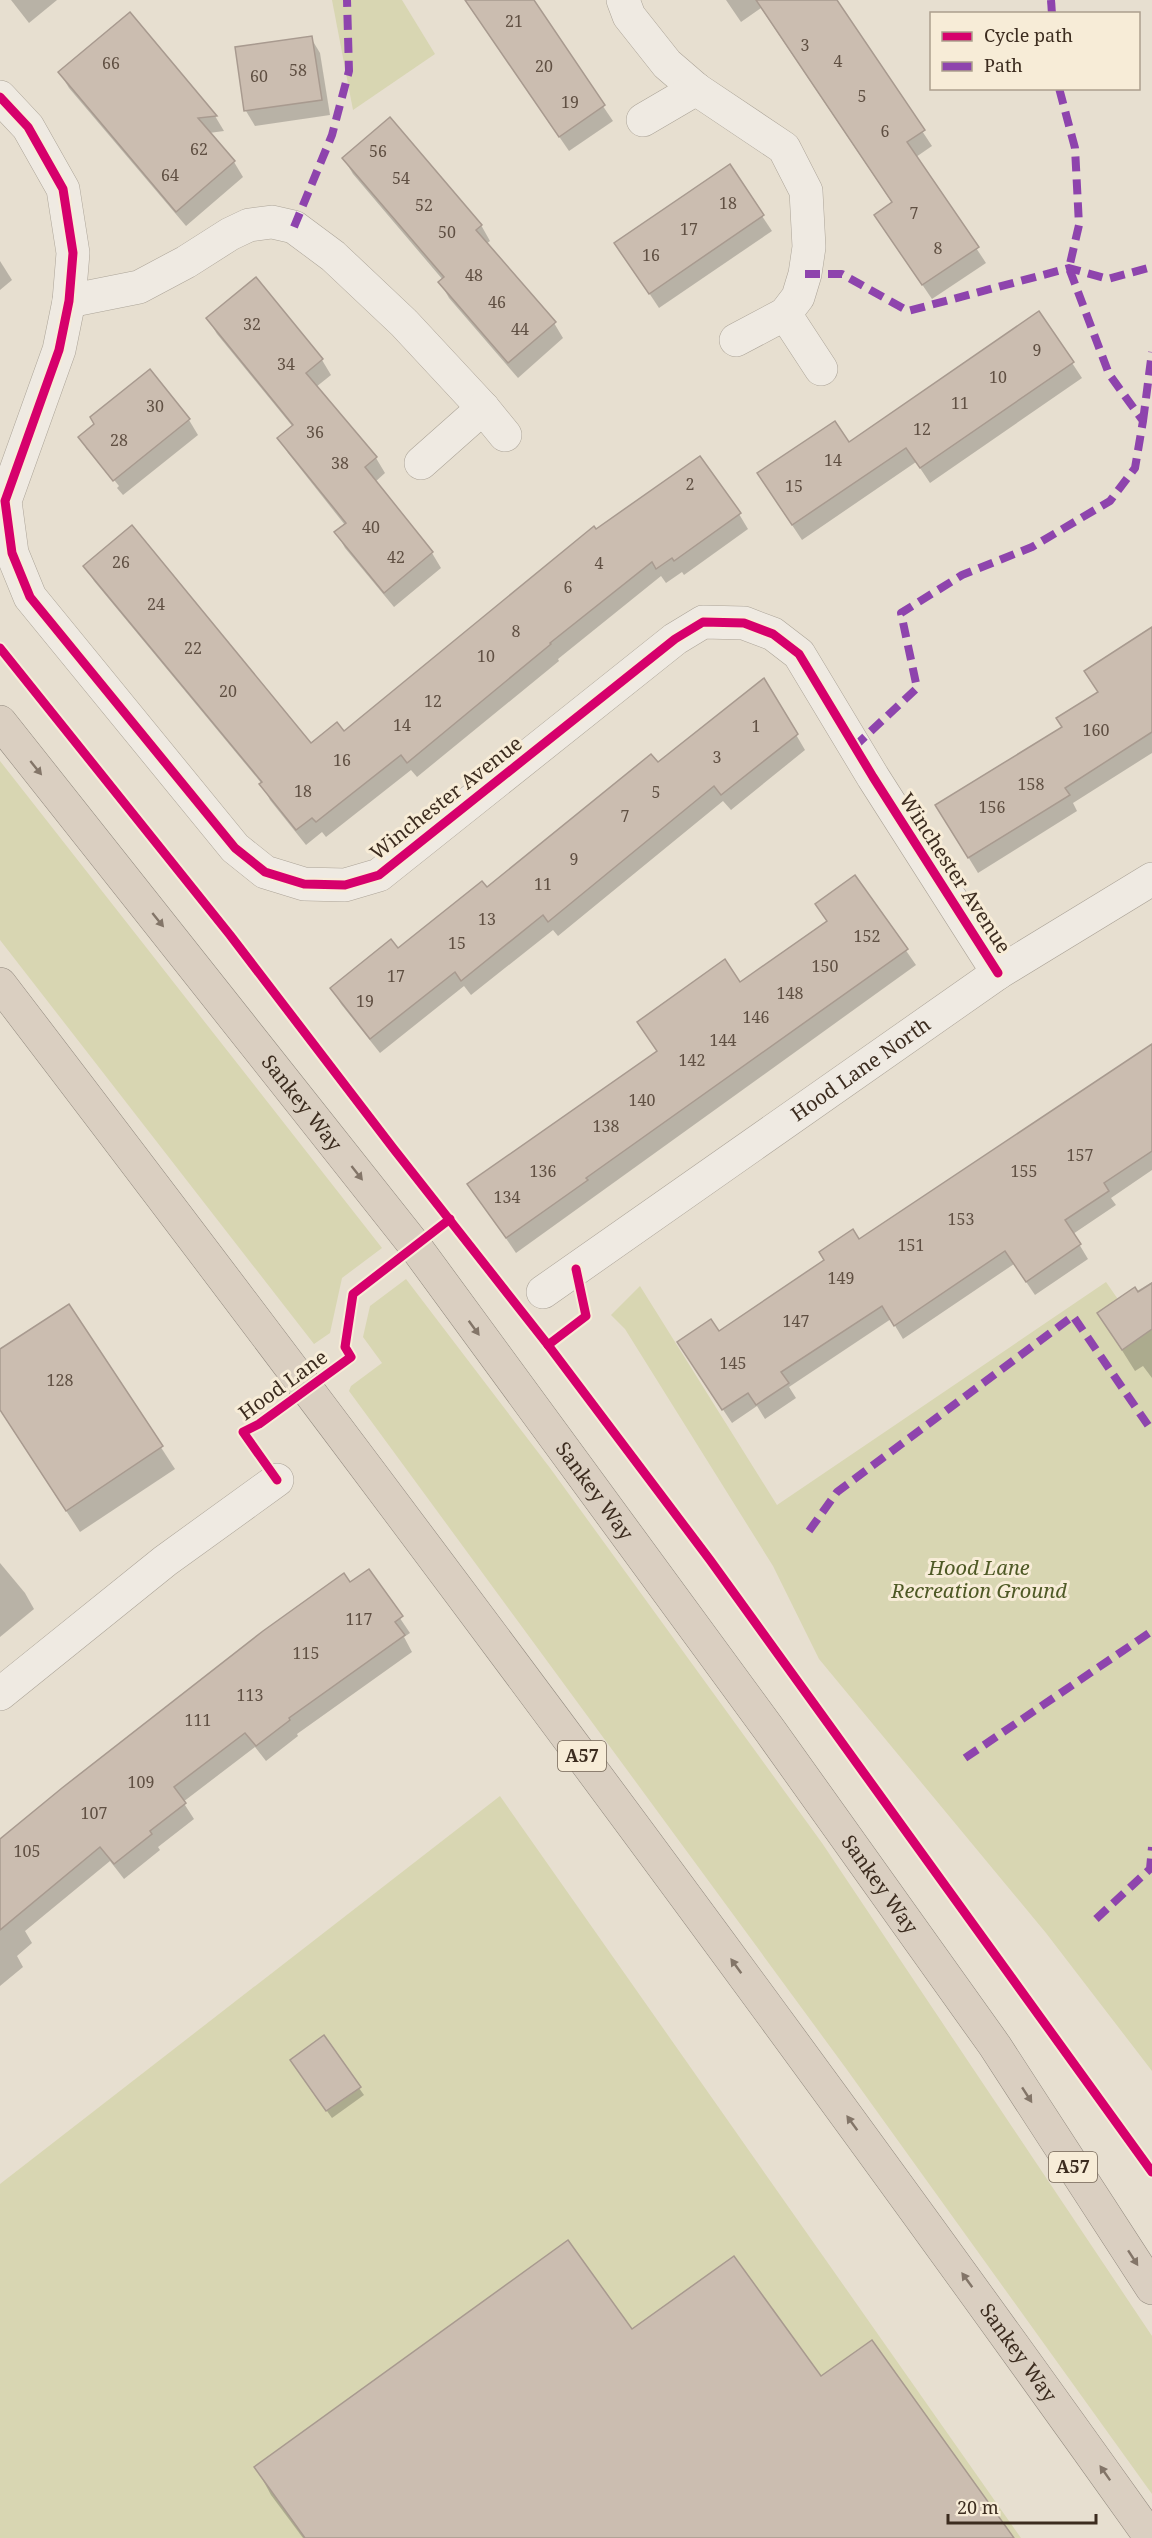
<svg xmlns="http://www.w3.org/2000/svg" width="1152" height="2538" font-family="'Noto Serif',serif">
<rect width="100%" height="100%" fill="#e7dfd0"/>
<g fill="#d8d6b2">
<path d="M 332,0 L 402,0 L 435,54 L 353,110 Z"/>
<path d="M 0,761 L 382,1248 L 342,1278 L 330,1333 L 314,1344 L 0,940 Z"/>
<path d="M 406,1279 L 550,1468 L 822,1843 L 1152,2336 L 1152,2494 L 845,2067 L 349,1391 L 351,1386 L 382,1363 L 363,1337 L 370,1306 Z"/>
<path d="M 1106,1282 L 1131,1318 L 1152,1304 L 1152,2071 L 1046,1933 L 819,1659 L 773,1566 L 625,1329 L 611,1315 L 640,1286 L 777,1505 Z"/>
<path d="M 500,1796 L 1021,2538 L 0,2538 L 0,2184 Z"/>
</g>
<g fill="#0003">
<path d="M 11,0 L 57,0 L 29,23 Z"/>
<path d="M 465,0 L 531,0 L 613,121 L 569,151 Z"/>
<path d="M 726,0 L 835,0 L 932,146 L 916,157 L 986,263 L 932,299 L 885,230 L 893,204 L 761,8 L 741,22 Z"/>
<path d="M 129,14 L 215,116 L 224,131 L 209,133 L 234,162 L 243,177 L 186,226 L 69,88 L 60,73 Z"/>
<path d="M 311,38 L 320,53 L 330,115 L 255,126 L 246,111 L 237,48 Z"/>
<path d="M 344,159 L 481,225 L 490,241 L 486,244 L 554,323 L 563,338 L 518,378 L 449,298 L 440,282 L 443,280 L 353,174 Z"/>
<path d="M 729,166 L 772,231 L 659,308 L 616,243 Z"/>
<path d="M 0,261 L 12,280 L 0,290 Z"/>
<path d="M 256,279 L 322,360 L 331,375 L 316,387 L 376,458 L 385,473 L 375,482 L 432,553 L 441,568 L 394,607 L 345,548 L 336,532 L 345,525 L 288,453 L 279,438 L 293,427 L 217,334 L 208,319 Z"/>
<path d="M 1039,313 L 1082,378 L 930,483 L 916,462 L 802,540 L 768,489 L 849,444 Z"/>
<path d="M 150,371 L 189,420 L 198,435 L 123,495 L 117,488 L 119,486 L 90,450 L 87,450 L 80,437 Z"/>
<path d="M 739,514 L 748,529 L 684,575 L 682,572 L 666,583 L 661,576 L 558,659 L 559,661 L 417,777 L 411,770 L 326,837 L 322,832 L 306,845 L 270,800 L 262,784 L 94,581 L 85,566 L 311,745 L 343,733 L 596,531 Z"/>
<path d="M 1152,629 L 1152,753 L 1073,803 L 1077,811 L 978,873 L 946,821 L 1063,728 L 1099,693 Z"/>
<path d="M 764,680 L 805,750 L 731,810 L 723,801 L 558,936 L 553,930 L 471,995 L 464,986 L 380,1053 L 341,1004 L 332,989 L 398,950 L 487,889 L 657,764 Z"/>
<path d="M 855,877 L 916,965 L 516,1253 L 469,1184 L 658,1052 L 639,1022 L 740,984 L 828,922 L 817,904 Z"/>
<path d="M 1152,1046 L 1152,1170 L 1111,1198 L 1116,1205 L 1073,1234 L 1088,1259 L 1035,1295 L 1014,1264 L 903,1339 L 891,1319 L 789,1387 L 796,1398 L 765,1419 L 757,1406 L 732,1423 L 687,1356 L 718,1333 Z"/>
<path d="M 1152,1282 L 1152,1378 L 1143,1366 L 1135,1371 L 1099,1314 Z"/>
<path d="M 69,1306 L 175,1469 L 80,1532 L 0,1410 L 0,1351 Z"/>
<path d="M 0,1563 L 25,1593 L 34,1609 L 0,1637 Z"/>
<path d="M 368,1571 L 410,1633 L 404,1637 L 412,1652 L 297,1734 L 298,1736 L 266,1761 L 255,1747 L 183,1802 L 194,1819 L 158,1847 L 160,1850 L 124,1879 L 110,1861 L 25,1931 L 32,1943 L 17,1956 L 23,1967 L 0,1986 L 0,1841 Z"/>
<path d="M 296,2068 L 359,2088 L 364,2095 L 332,2118 Z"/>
<path d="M 631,2332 L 820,2379 L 1013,2538 L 303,2538 L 271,2495 L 256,2467 Z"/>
</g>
<g fill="#cbbdb0" stroke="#a89a8f" stroke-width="1.5">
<path d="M 465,0 L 534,0 L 605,105 L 559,137 Z"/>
<path d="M 756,0 L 837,0 L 925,130 L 907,142 L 979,247 L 922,285 L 874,215 L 892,202 Z"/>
<path d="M 130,12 L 217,116 L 198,118 L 235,161 L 176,212 L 58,72 Z"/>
<path d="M 312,36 L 322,100 L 244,111 L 235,47 Z"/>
<path d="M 390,117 L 482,225 L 476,230 L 556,322 L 508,363 L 438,282 L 444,277 L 342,158 Z"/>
<path d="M 730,164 L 764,215 L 649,294 L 614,243 Z"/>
<path d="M 256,277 L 323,359 L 306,373 L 377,457 L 365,467 L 433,552 L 384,593 L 334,532 L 346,523 L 277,438 L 293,425 L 206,318 Z"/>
<path d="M 1039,311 L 1074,362 L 920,468 L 906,448 L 792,525 L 757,473 L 835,421 L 849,442 Z"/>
<path d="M 150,369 L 190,419 L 113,481 L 78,437 L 94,424 L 90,417 Z"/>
<path d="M 700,456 L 741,513 L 674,561 L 672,558 L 656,569 L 652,562 L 550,643 L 551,644 L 407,763 L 401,755 L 316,822 L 312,818 L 296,830 L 259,784 L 262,782 L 83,566 L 132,525 L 311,743 L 337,722 L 344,731 L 594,526 L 596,529 Z"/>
<path d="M 1152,627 L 1152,732 L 1065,788 L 1070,795 L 968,858 L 935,805 L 1062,727 L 1056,718 L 1098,692 L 1084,671 Z"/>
<path d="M 764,678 L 798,734 L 721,795 L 714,786 L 548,922 L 543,915 L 461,981 L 455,972 L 370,1039 L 330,988 L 391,939 L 398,948 L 482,881 L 487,887 L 651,754 L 658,762 Z"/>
<path d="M 855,875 L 908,949 L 586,1178 L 588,1180 L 506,1238 L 467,1184 L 657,1051 L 637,1022 L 725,959 L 740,982 L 827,921 L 815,904 Z"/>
<path d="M 1152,1044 L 1152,1151 L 1104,1183 L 1109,1191 L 1065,1220 L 1081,1244 L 1026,1282 L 1005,1251 L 894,1326 L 882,1306 L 781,1372 L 789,1383 L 756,1405 L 748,1393 L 722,1410 L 677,1342 L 711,1319 L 719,1331 L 824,1260 L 819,1252 L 853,1229 L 859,1239 Z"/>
<path d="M 1152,1283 L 1152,1329 L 1122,1350 L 1097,1313 L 1135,1287 L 1138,1292 Z"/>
<path d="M 69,1304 L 163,1446 L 66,1511 L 0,1410 L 0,1349 Z"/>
<path d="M 369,1569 L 403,1616 L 395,1622 L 405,1635 L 289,1718 L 290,1720 L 256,1746 L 245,1733 L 174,1787 L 186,1803 L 150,1831 L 152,1834 L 114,1864 L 100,1847 L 0,1930 L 0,1839 L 62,1788 L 263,1631 L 344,1573 L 350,1582 Z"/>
<path d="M 324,2035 L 361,2087 L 326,2111 L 290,2060 Z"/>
<path d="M 568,2240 L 632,2329 L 734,2256 L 821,2376 L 872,2340 L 1014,2538 L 305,2538 L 254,2467 Z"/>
</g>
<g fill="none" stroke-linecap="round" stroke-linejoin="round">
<g stroke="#aca498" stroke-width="34">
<g id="street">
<path d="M 623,0 L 629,16 L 667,64 L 696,89 L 784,148 L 806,191 L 809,247 L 805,274 L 798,297 L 785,314"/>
<path d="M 0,97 L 28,127 L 63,189 L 73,253 L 69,301 L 59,350 L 5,501 L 12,553 L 30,597 L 235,848 L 265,872 L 304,884 L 345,885 L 379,875 L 675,639 L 703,622 L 744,623 L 773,634 L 799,654 L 873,777 L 998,973"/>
<path d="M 643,120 L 696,89"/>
<path d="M 69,301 L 139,287 L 186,262 L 230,234 L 249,225 L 272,222 L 294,227 L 333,256 L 404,323 L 483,408"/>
<path d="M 736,340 L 785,314 L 821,369"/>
<path d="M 421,463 L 483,408 L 505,435"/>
<path id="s1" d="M 543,1292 L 998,973 L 1152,879"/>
<path d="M 0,1694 L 165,1561 L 277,1480"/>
</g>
</g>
<g stroke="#928a7f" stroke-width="34">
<g id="highway">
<path id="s2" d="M 0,722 L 415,1246 L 771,1732 L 995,2046 L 1152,2288"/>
<path id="s3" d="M 0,984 C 391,1496 777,2013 1151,2538"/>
</g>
</g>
<use href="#street" stroke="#efeae2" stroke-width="33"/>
<use href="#highway" stroke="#dacfc1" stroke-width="33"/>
<g stroke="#8e44ad" stroke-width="8" stroke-dasharray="15 8" stroke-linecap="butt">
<path d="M 1051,0 L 1052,14"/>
<path d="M 294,227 L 332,135 L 349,71 L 347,0"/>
<path d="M 805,274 L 842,274 L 908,311 L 1069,268 L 1108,279 L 1152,267"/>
<path d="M 1143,421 L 1152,352"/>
<path d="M 854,747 L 917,688 L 901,613 L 962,575 L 1032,547 L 1110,501 L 1135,468 L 1143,421 L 1109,374 L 1069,268 L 1079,225 L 1075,148 L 1059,88"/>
<path d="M 809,1531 L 837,1492 L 1073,1316 L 1152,1431"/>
<path d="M 965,1758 L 1152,1631"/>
<path d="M 1096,1919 L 1150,1869 L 1152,1847"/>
</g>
<g stroke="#f7ecd7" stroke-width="13">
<g id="cycleway">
<path d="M 0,97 L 28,127 L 63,189 L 73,253 L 69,301 L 59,350 L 5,501 L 12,553 L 30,597 L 235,848 L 265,872 L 304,884 L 345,885 L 379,875 L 675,639 L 703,622 L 744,623 L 773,634 L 799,654 L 873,777 L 998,973"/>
<path d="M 0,648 L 230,935 L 393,1148 L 548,1345 L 710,1560 L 1152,2172"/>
<path d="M 548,1345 L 586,1316 L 576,1269"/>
<path d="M 277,1480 L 243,1432 L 259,1424 L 351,1357 L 345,1347 L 353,1294 L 450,1219"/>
</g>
</g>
<use href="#cycleway" stroke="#d6006c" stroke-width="9"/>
</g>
<defs><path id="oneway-solid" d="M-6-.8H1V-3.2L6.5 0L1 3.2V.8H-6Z" transform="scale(1.5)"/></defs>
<g fill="#837568">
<use href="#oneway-solid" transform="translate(36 768) rotate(51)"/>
<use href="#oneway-solid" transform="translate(158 920) rotate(51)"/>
<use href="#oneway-solid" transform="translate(357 1173) rotate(52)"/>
<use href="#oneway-solid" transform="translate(474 1328) rotate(54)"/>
<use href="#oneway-solid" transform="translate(736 1966) rotate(-126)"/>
<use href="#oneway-solid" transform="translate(1027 2095) rotate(57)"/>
<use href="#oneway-solid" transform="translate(852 2123) rotate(-126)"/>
<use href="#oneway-solid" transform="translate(1133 2258) rotate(57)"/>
<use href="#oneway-solid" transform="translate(967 2280) rotate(-126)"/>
<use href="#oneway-solid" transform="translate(1105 2473) rotate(-125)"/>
</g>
<g text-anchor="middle" stroke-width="6" stroke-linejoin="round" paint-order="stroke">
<g font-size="16" fill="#605043">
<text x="514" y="27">21</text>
<text x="805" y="51">3</text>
<text x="838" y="67">4</text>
<text x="111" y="69">66</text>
<text x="544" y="72">20</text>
<text x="298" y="76">58</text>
<text x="259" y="82">60</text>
<text x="862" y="102">5</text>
<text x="570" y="108">19</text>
<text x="885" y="137">6</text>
<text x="199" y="155">62</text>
<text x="378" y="157">56</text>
<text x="170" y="181">64</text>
<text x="401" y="184">54</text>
<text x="728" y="209">18</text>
<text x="424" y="211">52</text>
<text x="914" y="219">7</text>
<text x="689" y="235">17</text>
<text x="447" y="238">50</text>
<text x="938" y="254">8</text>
<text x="651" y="261">16</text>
<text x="474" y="281">48</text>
<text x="497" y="308">46</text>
<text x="252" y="330">32</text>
<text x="520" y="335">44</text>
<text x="1037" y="356">9</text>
<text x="286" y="370">34</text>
<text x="998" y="383">10</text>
<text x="960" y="409">11</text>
<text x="155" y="412">30</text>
<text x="922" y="435">12</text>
<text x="315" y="438">36</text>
<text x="119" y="446">28</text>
<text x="833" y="466">14</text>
<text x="340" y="469">38</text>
<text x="690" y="490">2</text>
<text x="794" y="492">15</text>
<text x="371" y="533">40</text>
<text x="396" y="563">42</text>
<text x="121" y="568">26</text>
<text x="599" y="569">4</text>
<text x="568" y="593">6</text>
<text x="156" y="610">24</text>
<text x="516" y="637">8</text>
<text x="193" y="654">22</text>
<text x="486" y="662">10</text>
<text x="228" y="697">20</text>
<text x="433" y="707">12</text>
<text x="402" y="731">14</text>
<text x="756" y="732">1</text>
<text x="1096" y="736">160</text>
<text x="717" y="763">3</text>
<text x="342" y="766">16</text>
<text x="1031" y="790">158</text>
<text x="303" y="797">18</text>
<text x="656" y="798">5</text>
<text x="992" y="813">156</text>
<text x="625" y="822">7</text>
<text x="574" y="865">9</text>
<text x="543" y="890">11</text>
<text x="487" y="925">13</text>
<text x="867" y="942">152</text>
<text x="457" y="949">15</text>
<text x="825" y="972">150</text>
<text x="396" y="982">17</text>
<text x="790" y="999">148</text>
<text x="365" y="1007">19</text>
<text x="756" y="1023">146</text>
<text x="723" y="1046">144</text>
<text x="692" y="1066">142</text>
<text x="642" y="1106">140</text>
<text x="606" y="1132">138</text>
<text x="1080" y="1161">157</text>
<text x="543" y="1177">136</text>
<text x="1024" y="1177">155</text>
<text x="507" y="1203">134</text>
<text x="961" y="1225">153</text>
<text x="911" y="1251">151</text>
<text x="841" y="1284">149</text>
<text x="796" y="1327">147</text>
<text x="733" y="1369">145</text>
<text x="60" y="1386">128</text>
<text x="359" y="1625">117</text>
<text x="306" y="1659">115</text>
<text x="250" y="1701">113</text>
<text x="198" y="1726">111</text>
<text x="141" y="1788">109</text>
<text x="94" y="1819">107</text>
<text x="27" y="1857">105</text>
</g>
<g fill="#f7ecd7" stroke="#746656" stroke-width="1.5">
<rect x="558" y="1741" width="48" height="30" rx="4.5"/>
<rect x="1049" y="2152" width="48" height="30" rx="4.5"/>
</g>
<g font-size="18" font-weight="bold" fill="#3c2c1f">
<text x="582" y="1762">A57</text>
<text x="1073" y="2173">A57</text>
</g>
<g font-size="20" fill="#3c2c1f" stroke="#f7ecd7">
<text transform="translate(446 798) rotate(-38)" y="7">Winchester Avenue</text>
<text transform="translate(955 873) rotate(57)" y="7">Winchester Avenue</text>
<text dy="7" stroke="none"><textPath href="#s1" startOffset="388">Hood Lane North</textPath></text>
<text dy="7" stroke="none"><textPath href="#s2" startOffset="486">Sankey Way</textPath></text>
<text transform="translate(283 1385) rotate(-36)" y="7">Hood Lane</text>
<text dy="7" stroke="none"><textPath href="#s2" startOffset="972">Sankey Way</textPath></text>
<text dy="7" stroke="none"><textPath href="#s2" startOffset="1458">Sankey Way</textPath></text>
<text dy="7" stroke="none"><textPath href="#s3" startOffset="1706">Sankey Way</textPath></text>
</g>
<g font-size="20" font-style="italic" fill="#4e5925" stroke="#f7ecd7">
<text x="979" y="1575">Hood Lane<tspan x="979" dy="23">Recreation Ground</tspan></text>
</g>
</g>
<rect x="930" y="12" width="210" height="78" fill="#f7ecd7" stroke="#ac9f8d" stroke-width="1.5"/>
<rect x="942" y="32" width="30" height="9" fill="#d6006c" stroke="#ac9f8d" stroke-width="1.5"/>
<text x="984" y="42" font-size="18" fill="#3c2c1f">Cycle path</text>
<rect x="942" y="62" width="30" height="9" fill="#8e44ad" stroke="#ac9f8d" stroke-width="1.5"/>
<text x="984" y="72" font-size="18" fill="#3c2c1f">Path</text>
<path d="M948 2514v9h148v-9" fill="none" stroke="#3c2c1f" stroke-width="3"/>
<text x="957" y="2514" font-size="18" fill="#3c2c1f" stroke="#f7ecd7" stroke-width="4.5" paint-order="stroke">20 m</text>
</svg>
